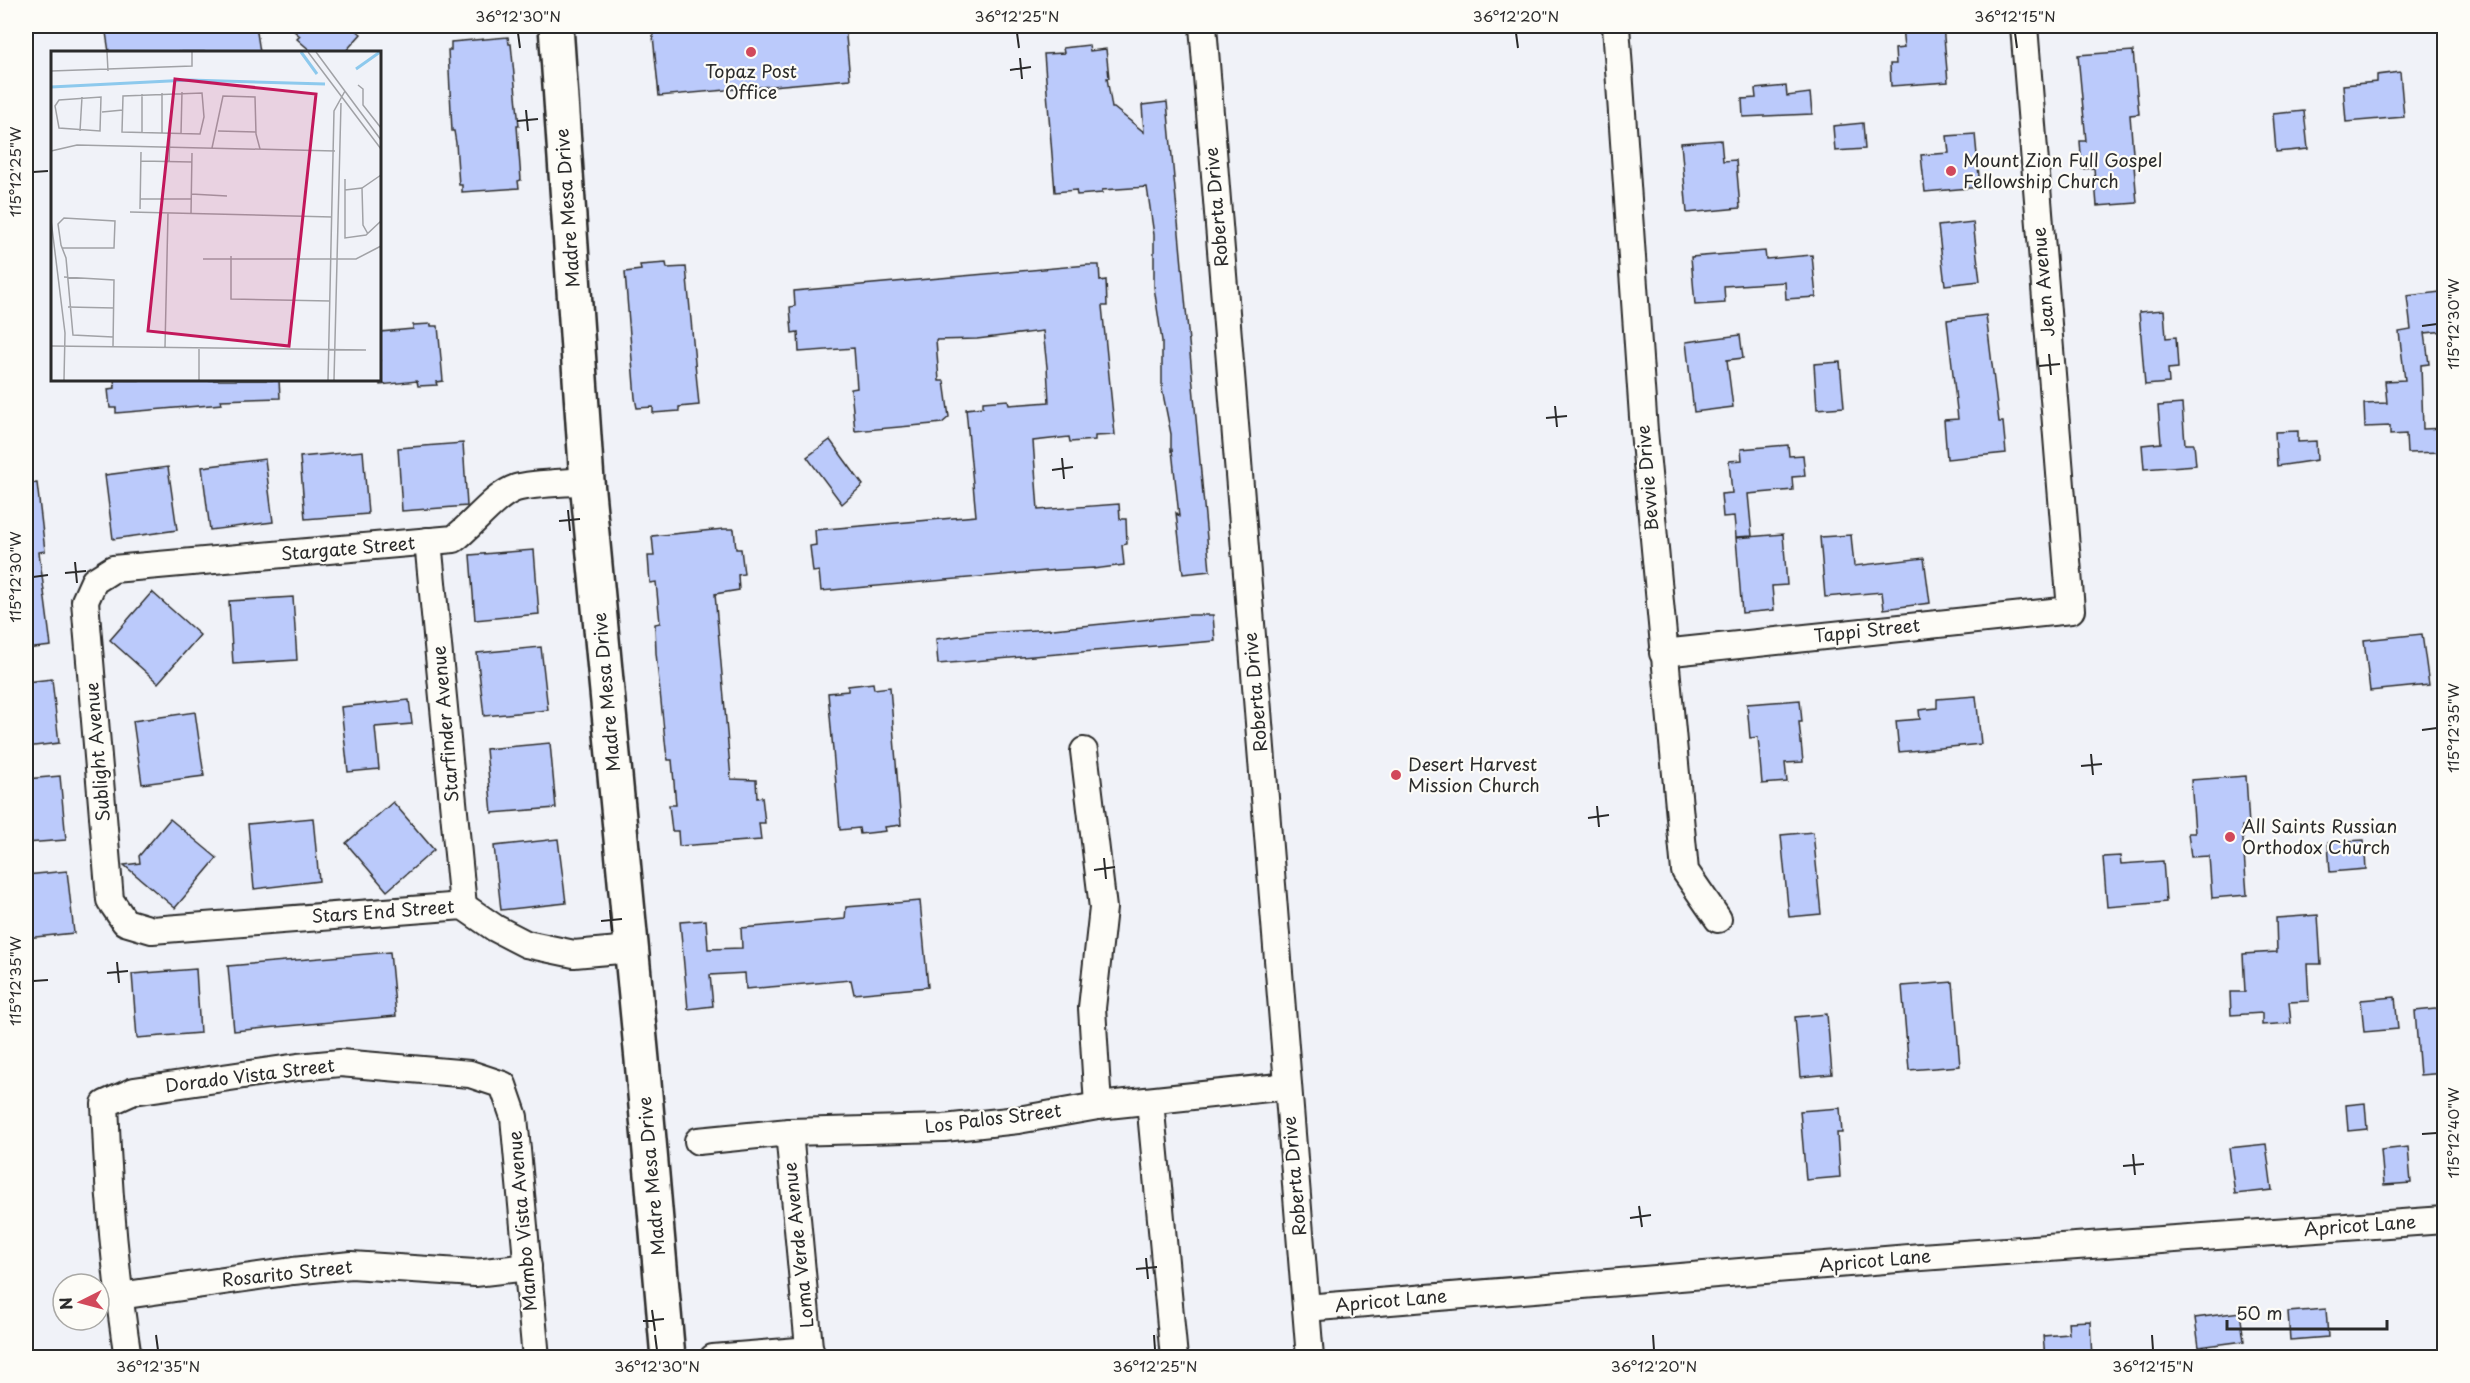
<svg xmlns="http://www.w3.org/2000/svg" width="2470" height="1383" font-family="'Playpen Sans',sans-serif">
<rect width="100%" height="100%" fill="#f0f2f8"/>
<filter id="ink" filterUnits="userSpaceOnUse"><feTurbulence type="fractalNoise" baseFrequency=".0167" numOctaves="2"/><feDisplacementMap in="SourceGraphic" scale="12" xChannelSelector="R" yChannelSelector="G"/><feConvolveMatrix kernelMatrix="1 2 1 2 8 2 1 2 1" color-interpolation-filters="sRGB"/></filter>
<g filter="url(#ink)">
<g fill="#bbcafb" stroke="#2b2b2b" stroke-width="1.5">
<path d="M 105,26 L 256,26 L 260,52 L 109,52 Z"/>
<path d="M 288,26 L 351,26 L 361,34 L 345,52 L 312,52 L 297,39 L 300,36 Z"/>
<path d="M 652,26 L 845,26 L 850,79 L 659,96 Z"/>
<path d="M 1902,26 L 1943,26 L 1948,82 L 1891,86 L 1890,64 L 1896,64 L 1895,49 L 1904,48 Z"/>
<path d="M 508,37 L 509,44 L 511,44 L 519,126 L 517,126 L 521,180 L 518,181 L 519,188 L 462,192 L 462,185 L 459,185 L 456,143 L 454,131 L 452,131 L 448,50 L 451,50 L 451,42 Z"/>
<path d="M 1089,45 L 1090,51 L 1106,49 L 1109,78 L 1107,78 L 1112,108 L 1114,108 L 1144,132 L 1142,105 L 1167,102 L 1210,571 L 1183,574 L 1176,513 L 1179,516 L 1172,450 L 1171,451 L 1171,434 L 1162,389 L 1162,341 L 1154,287 L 1154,235 L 1147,187 L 1102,190 L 1102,193 L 1077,195 L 1076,190 L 1055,192 L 1044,54 L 1064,53 L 1063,48 Z"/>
<path d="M 2133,51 L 2139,114 L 2130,115 L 2137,203 L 2097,206 L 2094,168 L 2082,169 L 2080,141 L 2086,141 L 2078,55 Z"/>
<path d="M 2400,72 L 2404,117 L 2346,122 L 2343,85 L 2377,82 L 2377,75 Z"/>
<path d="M 1786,86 L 1787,96 L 1810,93 L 1812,114 L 1743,117 L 1742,99 L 1756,98 L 1755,89 Z"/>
<path d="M 2304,111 L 2308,149 L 2276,152 L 2273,114 Z"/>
<path d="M 1863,123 L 1865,149 L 1835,151 L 1833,126 Z"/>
<path d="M 1975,134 L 1980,187 L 1925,192 L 1921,155 L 1949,153 L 1947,136 Z"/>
<path d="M 1721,140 L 1723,161 L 1736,160 L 1740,208 L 1687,213 L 1681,143 Z"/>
<path d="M 1973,222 L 1980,281 L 1945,285 L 1938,226 Z"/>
<path d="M 1765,251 L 1766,259 L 1812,255 L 1816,297 L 1786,299 L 1785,282 L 1724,286 L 1725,303 L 1695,305 L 1691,257 Z"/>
<path d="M 666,263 L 667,268 L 686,267 L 699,405 L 679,407 L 679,411 L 653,413 L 653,407 L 637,408 L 635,398 L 625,272 L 641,270 L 640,265 Z"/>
<path d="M 1088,265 L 1099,265 L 1100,281 L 1106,280 L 1107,306 L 1102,306 L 1115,435 L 1095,436 L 1095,440 L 1070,442 L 1069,437 L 1033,441 L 1038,510 L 1119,504 L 1120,519 L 1126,519 L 1127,544 L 1122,545 L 1124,565 L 1094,569 L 1094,568 L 1058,570 L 821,591 L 819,571 L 813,572 L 810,546 L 816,545 L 815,530 L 976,516 L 966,409 L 983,407 L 983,402 L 1008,400 L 1009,405 L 1049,402 L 1047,367 L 1043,331 L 977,339 L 936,340 L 939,381 L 944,381 L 949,417 L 942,423 L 933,424 L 855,431 L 851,389 L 857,388 L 854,348 L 799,352 L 798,332 L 792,333 L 790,307 L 795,306 L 794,291 Z"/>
<path d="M 2440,292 L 2445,331 L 2425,333 L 2429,364 L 2421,365 L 2423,429 L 2445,428 L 2445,452 L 2407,453 L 2406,434 L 2390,435 L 2390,426 L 2365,427 L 2364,404 L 2387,403 L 2385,381 L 2405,380 L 2399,332 L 2411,330 L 2407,296 Z"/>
<path d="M 2164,310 L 2166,338 L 2176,337 L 2178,368 L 2168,369 L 2169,383 L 2145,385 L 2139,312 Z"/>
<path d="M 1986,315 L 1999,422 L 2003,422 L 2006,453 L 1947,459 L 1944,420 L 1958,419 L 1947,320 Z"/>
<path d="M 431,324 L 431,326 L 438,326 L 443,381 L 436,382 L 437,385 L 418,386 L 417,381 L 380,385 L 380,332 L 413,329 L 413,325 Z"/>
<path d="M 1740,335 L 1743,358 L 1727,360 L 1733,407 L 1694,412 L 1686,342 Z"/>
<path d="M 1840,362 L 1844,407 L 1817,409 L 1814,364 Z"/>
<path d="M 114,380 L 279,380 L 280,398 L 221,400 L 222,404 L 116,413 L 116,408 L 110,408 L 108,389 L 115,388 Z"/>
<path d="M 2182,404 L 2185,444 L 2194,444 L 2196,465 L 2144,469 L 2142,445 L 2161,443 L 2158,406 Z"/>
<path d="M 2298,431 L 2298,442 L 2316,441 L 2317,460 L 2277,466 L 2275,432 Z"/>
<path d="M 830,440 L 863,485 L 842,504 L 807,457 Z"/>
<path d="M 463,443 L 467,506 L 402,511 L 398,448 Z"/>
<path d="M 1788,445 L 1789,456 L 1803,455 L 1805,476 L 1792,477 L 1793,490 L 1748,494 L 1752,536 L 1736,537 L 1734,516 L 1723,517 L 1721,494 L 1732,493 L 1729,461 L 1742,460 L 1741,449 Z"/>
<path d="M 363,451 L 368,514 L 305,519 L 300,457 Z"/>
<path d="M 265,459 L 273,522 L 210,530 L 202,467 Z"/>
<path d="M 168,467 L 177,530 L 113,539 L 105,475 Z"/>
<path d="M 37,483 L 45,551 L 39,552 L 51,646 L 26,649 L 26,484 Z"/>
<path d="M 724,529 L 734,529 L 736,549 L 741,549 L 744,574 L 738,575 L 739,590 L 715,594 L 731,779 L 756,780 L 757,798 L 762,797 L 765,823 L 759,823 L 761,840 L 679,846 L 678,831 L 672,831 L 669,805 L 676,805 L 672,760 L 668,760 L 666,750 L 656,653 L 655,624 L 660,623 L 656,582 L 650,583 L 648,556 L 654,556 L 652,536 Z"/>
<path d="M 1783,534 L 1787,585 L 1772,586 L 1774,610 L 1742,613 L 1736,538 Z"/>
<path d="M 1851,535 L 1854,566 L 1924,558 L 1930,603 L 1884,609 L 1882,592 L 1825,597 L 1820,537 Z"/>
<path d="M 534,550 L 539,614 L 475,620 L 470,555 Z"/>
<path d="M 152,592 L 200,635 L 158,683 L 110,640 Z"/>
<path d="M 293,597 L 297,660 L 233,664 L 229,601 Z"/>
<path d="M 1191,615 L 1213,615 L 1215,641 L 938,664 L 936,639 L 984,633 L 1053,629 Z"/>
<path d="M 2422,634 L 2429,685 L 2370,691 L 2364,640 Z"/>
<path d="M 541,647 L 548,710 L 484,716 L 477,653 Z"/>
<path d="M 52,679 L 59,743 L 26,747 L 26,682 Z"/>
<path d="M 873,683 L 874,689 L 890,687 L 901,825 L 885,827 L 886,831 L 860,834 L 859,828 L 840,830 L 828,693 L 848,691 L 848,686 Z"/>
<path d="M 1976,696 L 1981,744 L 1899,752 L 1896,721 L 1920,719 L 1919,710 L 1937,708 L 1937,699 Z"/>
<path d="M 409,700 L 412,724 L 375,727 L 379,769 L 348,772 L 341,707 Z"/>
<path d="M 1800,700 L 1802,722 L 1799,722 L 1803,762 L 1785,763 L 1787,782 L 1762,784 L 1758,737 L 1750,738 L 1747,704 Z"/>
<path d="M 195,712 L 204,776 L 142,784 L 133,721 Z"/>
<path d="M 550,743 L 556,808 L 492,813 L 486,749 Z"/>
<path d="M 60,776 L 66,840 L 26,843 L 26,779 Z"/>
<path d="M 2246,776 L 2249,826 L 2242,826 L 2247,895 L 2212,898 L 2209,856 L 2191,857 L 2188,833 L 2195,833 L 2191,780 Z"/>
<path d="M 393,802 L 434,850 L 387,891 L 346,843 Z"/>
<path d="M 313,818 L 319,881 L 254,889 L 248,824 Z"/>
<path d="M 170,819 L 217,858 L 175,908 L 124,865 L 140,863 L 139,856 Z"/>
<path d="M 1813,832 L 1821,914 L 1789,917 L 1781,835 Z"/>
<path d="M 558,839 L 566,903 L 501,910 L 494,846 Z"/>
<path d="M 2364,840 L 2366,869 L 2330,872 L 2328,842 Z"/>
<path d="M 2120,856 L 2121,864 L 2163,861 L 2166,902 L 2107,907 L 2103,857 Z"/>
<path d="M 67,871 L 74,933 L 26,938 L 26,875 Z"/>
<path d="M 920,901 L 928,987 L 854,994 L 851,980 L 746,989 L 745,973 L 710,975 L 713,1006 L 688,1009 L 680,922 L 706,920 L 708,949 L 742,948 L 741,928 L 845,919 L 846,907 Z"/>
<path d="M 2318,915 L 2321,964 L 2307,964 L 2309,1001 L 2289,1002 L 2291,1023 L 2262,1025 L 2262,1013 L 2231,1015 L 2230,992 L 2245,992 L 2243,954 L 2277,952 L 2276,918 Z"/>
<path d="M 390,952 L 396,1016 L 234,1031 L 228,966 Z"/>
<path d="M 196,969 L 200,1033 L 137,1038 L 132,974 Z"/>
<path d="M 1953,982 L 1960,1066 L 1909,1070 L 1902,986 Z"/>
<path d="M 2395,997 L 2398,1029 L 2364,1032 L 2361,1000 Z"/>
<path d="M 2445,1008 L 2445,1073 L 2420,1075 L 2415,1011 Z"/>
<path d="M 1827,1014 L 1832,1074 L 1800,1077 L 1795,1017 Z"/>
<path d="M 2365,1103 L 2367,1129 L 2348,1131 L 2346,1105 Z"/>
<path d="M 1840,1108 L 1842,1133 L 1837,1133 L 1840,1177 L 1806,1180 L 1800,1111 Z"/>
<path d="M 2266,1144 L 2272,1190 L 2235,1194 L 2229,1148 Z"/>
<path d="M 2408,1147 L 2411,1183 L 2384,1185 L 2381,1150 Z"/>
<path d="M 2326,1309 L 2328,1337 L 2290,1340 L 2288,1312 Z"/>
<path d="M 2240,1312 L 2244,1341 L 2199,1347 L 2195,1318 Z"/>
<path d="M 2090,1321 L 2092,1358 L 2045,1358 L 2043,1336 L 2069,1334 L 2068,1322 Z"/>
</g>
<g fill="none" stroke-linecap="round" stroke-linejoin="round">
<g stroke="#2b2b2b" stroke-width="30">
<g id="minor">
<path d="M 1203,26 L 1310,1358"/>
<path d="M 1616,26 L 1644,431 L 1685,871 L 1718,919"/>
<path d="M 587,481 C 567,483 534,483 516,488 C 495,495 473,525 454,539 L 113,569 L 94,581 L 85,601 L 110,900 L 125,922 L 152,930 L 463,906 L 495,928 L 526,944 L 574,954 L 631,949"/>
<path d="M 428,541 L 463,906"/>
<path d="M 1663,653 L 2071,610 L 2024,26"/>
<path d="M 1084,751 L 1103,908 L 1092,1008 L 1098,1106"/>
<path d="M 1150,1101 L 1174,1358"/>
<path d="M 789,1132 L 810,1358"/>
<path d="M 698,1141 L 789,1132 L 944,1128 L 1018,1120 L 1098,1106 L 1288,1086"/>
<path d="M 119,1296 L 293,1271 L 351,1265 L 475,1273 L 528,1267"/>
<path d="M 1306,1308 L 1921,1257 L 2444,1220"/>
<path d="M 128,1358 C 115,1274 108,1189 105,1104 L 134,1091 L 298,1067 L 340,1063 L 470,1074 L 503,1085 L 514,1117 L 536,1358"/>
<path d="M 713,1358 L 810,1350"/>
</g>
</g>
<g stroke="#2b2b2b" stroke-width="38">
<path id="tertiary" d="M 556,26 L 587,481 L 642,1060 L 668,1358"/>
</g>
<use href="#minor" stroke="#fdfcf7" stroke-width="26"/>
<use href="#tertiary" stroke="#fdfcf7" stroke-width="33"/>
</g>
</g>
<path fill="none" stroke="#2b2b2b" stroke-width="2" d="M 518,33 L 520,48M 1017,33 L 1019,48M 1516,33 L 1518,48M 2015,33 L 2017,48M 1020,58 L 1022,79M 1010,70 L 1031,67M 526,110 L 528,131M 517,121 L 538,119M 33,172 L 48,171M 2422,326 L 2437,324M 2049,354 L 2051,375M 2039,366 L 2060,364M 1555,406 L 1557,427M 1546,418 L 1567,416M 1062,458 L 1064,479M 1052,470 L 1073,467M 568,510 L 570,531M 559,521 L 580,519M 75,562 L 77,583M 65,573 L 86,571M 33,577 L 48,575M 2422,730 L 2437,728M 2091,754 L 2093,775M 2081,766 L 2102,764M 1597,806 L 1599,827M 1588,818 L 1609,815M 1104,858 L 1106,879M 1094,870 L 1115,867M 610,910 L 612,931M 601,921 L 622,919M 117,962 L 119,983M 107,973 L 128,971M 33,981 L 48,980M 2422,1134 L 2437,1133M 2133,1154 L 2135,1175M 2123,1166 L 2144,1164M 1639,1206 L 1642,1227M 1630,1218 L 1651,1215M 1146,1258 L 1148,1279M 1136,1269 L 1157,1267M 652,1310 L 655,1331M 643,1321 L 664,1319M 156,1335 L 158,1350M 655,1335 L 657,1350M 1154,1335 L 1155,1350M 1653,1335 L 1654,1350M 2152,1335 L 2153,1350"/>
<g fill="#d1495b" stroke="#fdfcf7" stroke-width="2">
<circle cx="751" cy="52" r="6"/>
<circle cx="1951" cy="171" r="6"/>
<circle cx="1396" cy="775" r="6"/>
<circle cx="2230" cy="837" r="6"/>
</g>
<g text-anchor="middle" stroke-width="4.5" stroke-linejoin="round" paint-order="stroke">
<g font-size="18" fill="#2b2b2b" stroke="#fdfcf7" text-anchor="start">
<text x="751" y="78" text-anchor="middle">Topaz Post<tspan x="751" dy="21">Office</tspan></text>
<text x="1963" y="167">Mount Zion Full Gospel<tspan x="1963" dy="21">Fellowship Church</tspan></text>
<text x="1408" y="771">Desert Harvest<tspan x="1408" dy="21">Mission Church</tspan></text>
<text x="2242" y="833">All Saints Russian<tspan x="2242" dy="21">Orthodox Church</tspan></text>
</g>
<g font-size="18" fill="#2b2b2b" stroke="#fdfcf7">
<text transform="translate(1217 207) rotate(-95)" y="6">Roberta Drive</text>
<text transform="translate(568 208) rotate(-94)" y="6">Madre Mesa Drive</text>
<text transform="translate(2044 282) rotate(-95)" y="6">Jean Avenue</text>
<text transform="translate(1648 478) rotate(-95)" y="6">Bevvie Drive</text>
<text transform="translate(348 549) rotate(-5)" y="6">Stargate Street</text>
<text transform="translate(1867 631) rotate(-6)" y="6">Tappi Street</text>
<text transform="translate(607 692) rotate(-95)" y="6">Madre Mesa Drive</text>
<text transform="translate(1256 692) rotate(-95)" y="6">Roberta Drive</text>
<text transform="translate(446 724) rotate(-95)" y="6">Starfinder Avenue</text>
<text transform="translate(98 752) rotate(-95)" y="6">Sublight Avenue</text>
<text transform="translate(383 912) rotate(-4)" y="6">Stars End Street</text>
<text transform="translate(250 1076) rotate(-7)" y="6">Dorado Vista Street</text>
<text transform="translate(993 1119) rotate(-7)" y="6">Los Palos Street</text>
<text transform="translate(652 1176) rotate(-95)" y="6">Madre Mesa Drive</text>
<text transform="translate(1295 1176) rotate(-95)" y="6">Roberta Drive</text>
<text transform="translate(523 1221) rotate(-95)" y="6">Mambo Vista Avenue</text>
<text transform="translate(2360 1226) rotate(-4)" y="6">Apricot Lane</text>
<text transform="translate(799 1245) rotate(-96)" y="6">Loma Verde Avenue</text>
<text transform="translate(1875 1261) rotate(-5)" y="6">Apricot Lane</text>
<text transform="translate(287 1274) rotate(-6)" y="6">Rosarito Street</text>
<text transform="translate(1391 1301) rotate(-5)" y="6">Apricot Lane</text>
</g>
</g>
<g transform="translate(51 51)">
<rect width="330" height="330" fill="#f0f2f8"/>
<path fill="none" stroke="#8dc9ed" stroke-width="3" d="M 250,1 L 266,23M 305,18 L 329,1M 0,36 L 138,29 L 274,33"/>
<path fill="none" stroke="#a1a2a6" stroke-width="1.5" d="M 56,1 L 57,20M 257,1 L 330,98M 265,1 L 330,89M 0,20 L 141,15 L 141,1M 307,34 L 312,38 L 312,54 L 330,77M 151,42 L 153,66 L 149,83 L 71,81 L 72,45 ZM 50,46 L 49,80 L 8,77 L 4,55 L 8,49 ZM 51,61 L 72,59M 29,80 L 31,46M 167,80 L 205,81M 91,81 L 91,43M 111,83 L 111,42M 130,83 L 131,41M 161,97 L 172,45 L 204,46 L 205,83 L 209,98M 0,100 L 26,94 L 284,100M 90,110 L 141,111M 118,111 L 119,83M 294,128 L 294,187 L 315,184 L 330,170M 311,137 L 312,174 L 317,183M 294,139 L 311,137 L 330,124M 140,143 L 176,145M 89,148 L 140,148M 89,158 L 90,101M 79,161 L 281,166M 140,163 L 141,102M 0,169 L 14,282 L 13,329M 11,197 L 63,197 L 64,170 L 13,167 L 7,173 L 10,194 L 15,207 L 22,284 L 62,286M 180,205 L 180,248 L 279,250M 152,208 L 305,208 L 330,195M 13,226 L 63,229 L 62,295M 17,256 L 63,257M 0,295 L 315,299M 114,296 L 117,162M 148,329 L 148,297M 277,329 L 283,60 L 294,40M 283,329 L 290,52"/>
<path fill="#c2185b" fill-opacity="0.15" stroke="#c2185b" stroke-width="3" d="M 124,28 L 265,43 L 238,295 L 97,280 Z"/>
<rect width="330" height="330" fill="none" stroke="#2b2b2b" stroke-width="3"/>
</g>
<rect width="2470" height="1383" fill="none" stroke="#fdfcf7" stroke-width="66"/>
<g transform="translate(81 1302) rotate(264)"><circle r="28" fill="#fdfcf7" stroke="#a9a8a5" stroke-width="1.5"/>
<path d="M0-4.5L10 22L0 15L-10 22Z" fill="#d1495b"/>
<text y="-9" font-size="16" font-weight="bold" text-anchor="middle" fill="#2b2b2b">N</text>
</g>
<path d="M2227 1320v9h160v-9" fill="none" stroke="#2b2b2b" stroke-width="3"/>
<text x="2236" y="1320" font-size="18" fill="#2b2b2b" stroke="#fdfcf7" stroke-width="4.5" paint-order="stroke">50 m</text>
<rect x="33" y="33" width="2404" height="1317" fill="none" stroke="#2b2b2b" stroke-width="2"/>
<g font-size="15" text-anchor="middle" fill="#2b2b2b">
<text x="518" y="22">36°12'30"N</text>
<text x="1017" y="22">36°12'25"N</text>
<text x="1516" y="22">36°12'20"N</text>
<text x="2015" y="22">36°12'15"N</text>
<text transform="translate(16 172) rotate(-90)" y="5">115°12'25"W</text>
<text transform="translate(2454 324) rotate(-90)" y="5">115°12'30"W</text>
<text transform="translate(16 577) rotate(-90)" y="5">115°12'30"W</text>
<text transform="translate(2454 728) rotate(-90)" y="5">115°12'35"W</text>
<text transform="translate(16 981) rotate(-90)" y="5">115°12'35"W</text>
<text transform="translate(2454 1133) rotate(-90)" y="5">115°12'40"W</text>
<text x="158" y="1372">36°12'35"N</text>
<text x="657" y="1372">36°12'30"N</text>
<text x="1155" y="1372">36°12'25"N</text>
<text x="1654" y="1372">36°12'20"N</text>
<text x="2153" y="1372">36°12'15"N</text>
</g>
</svg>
